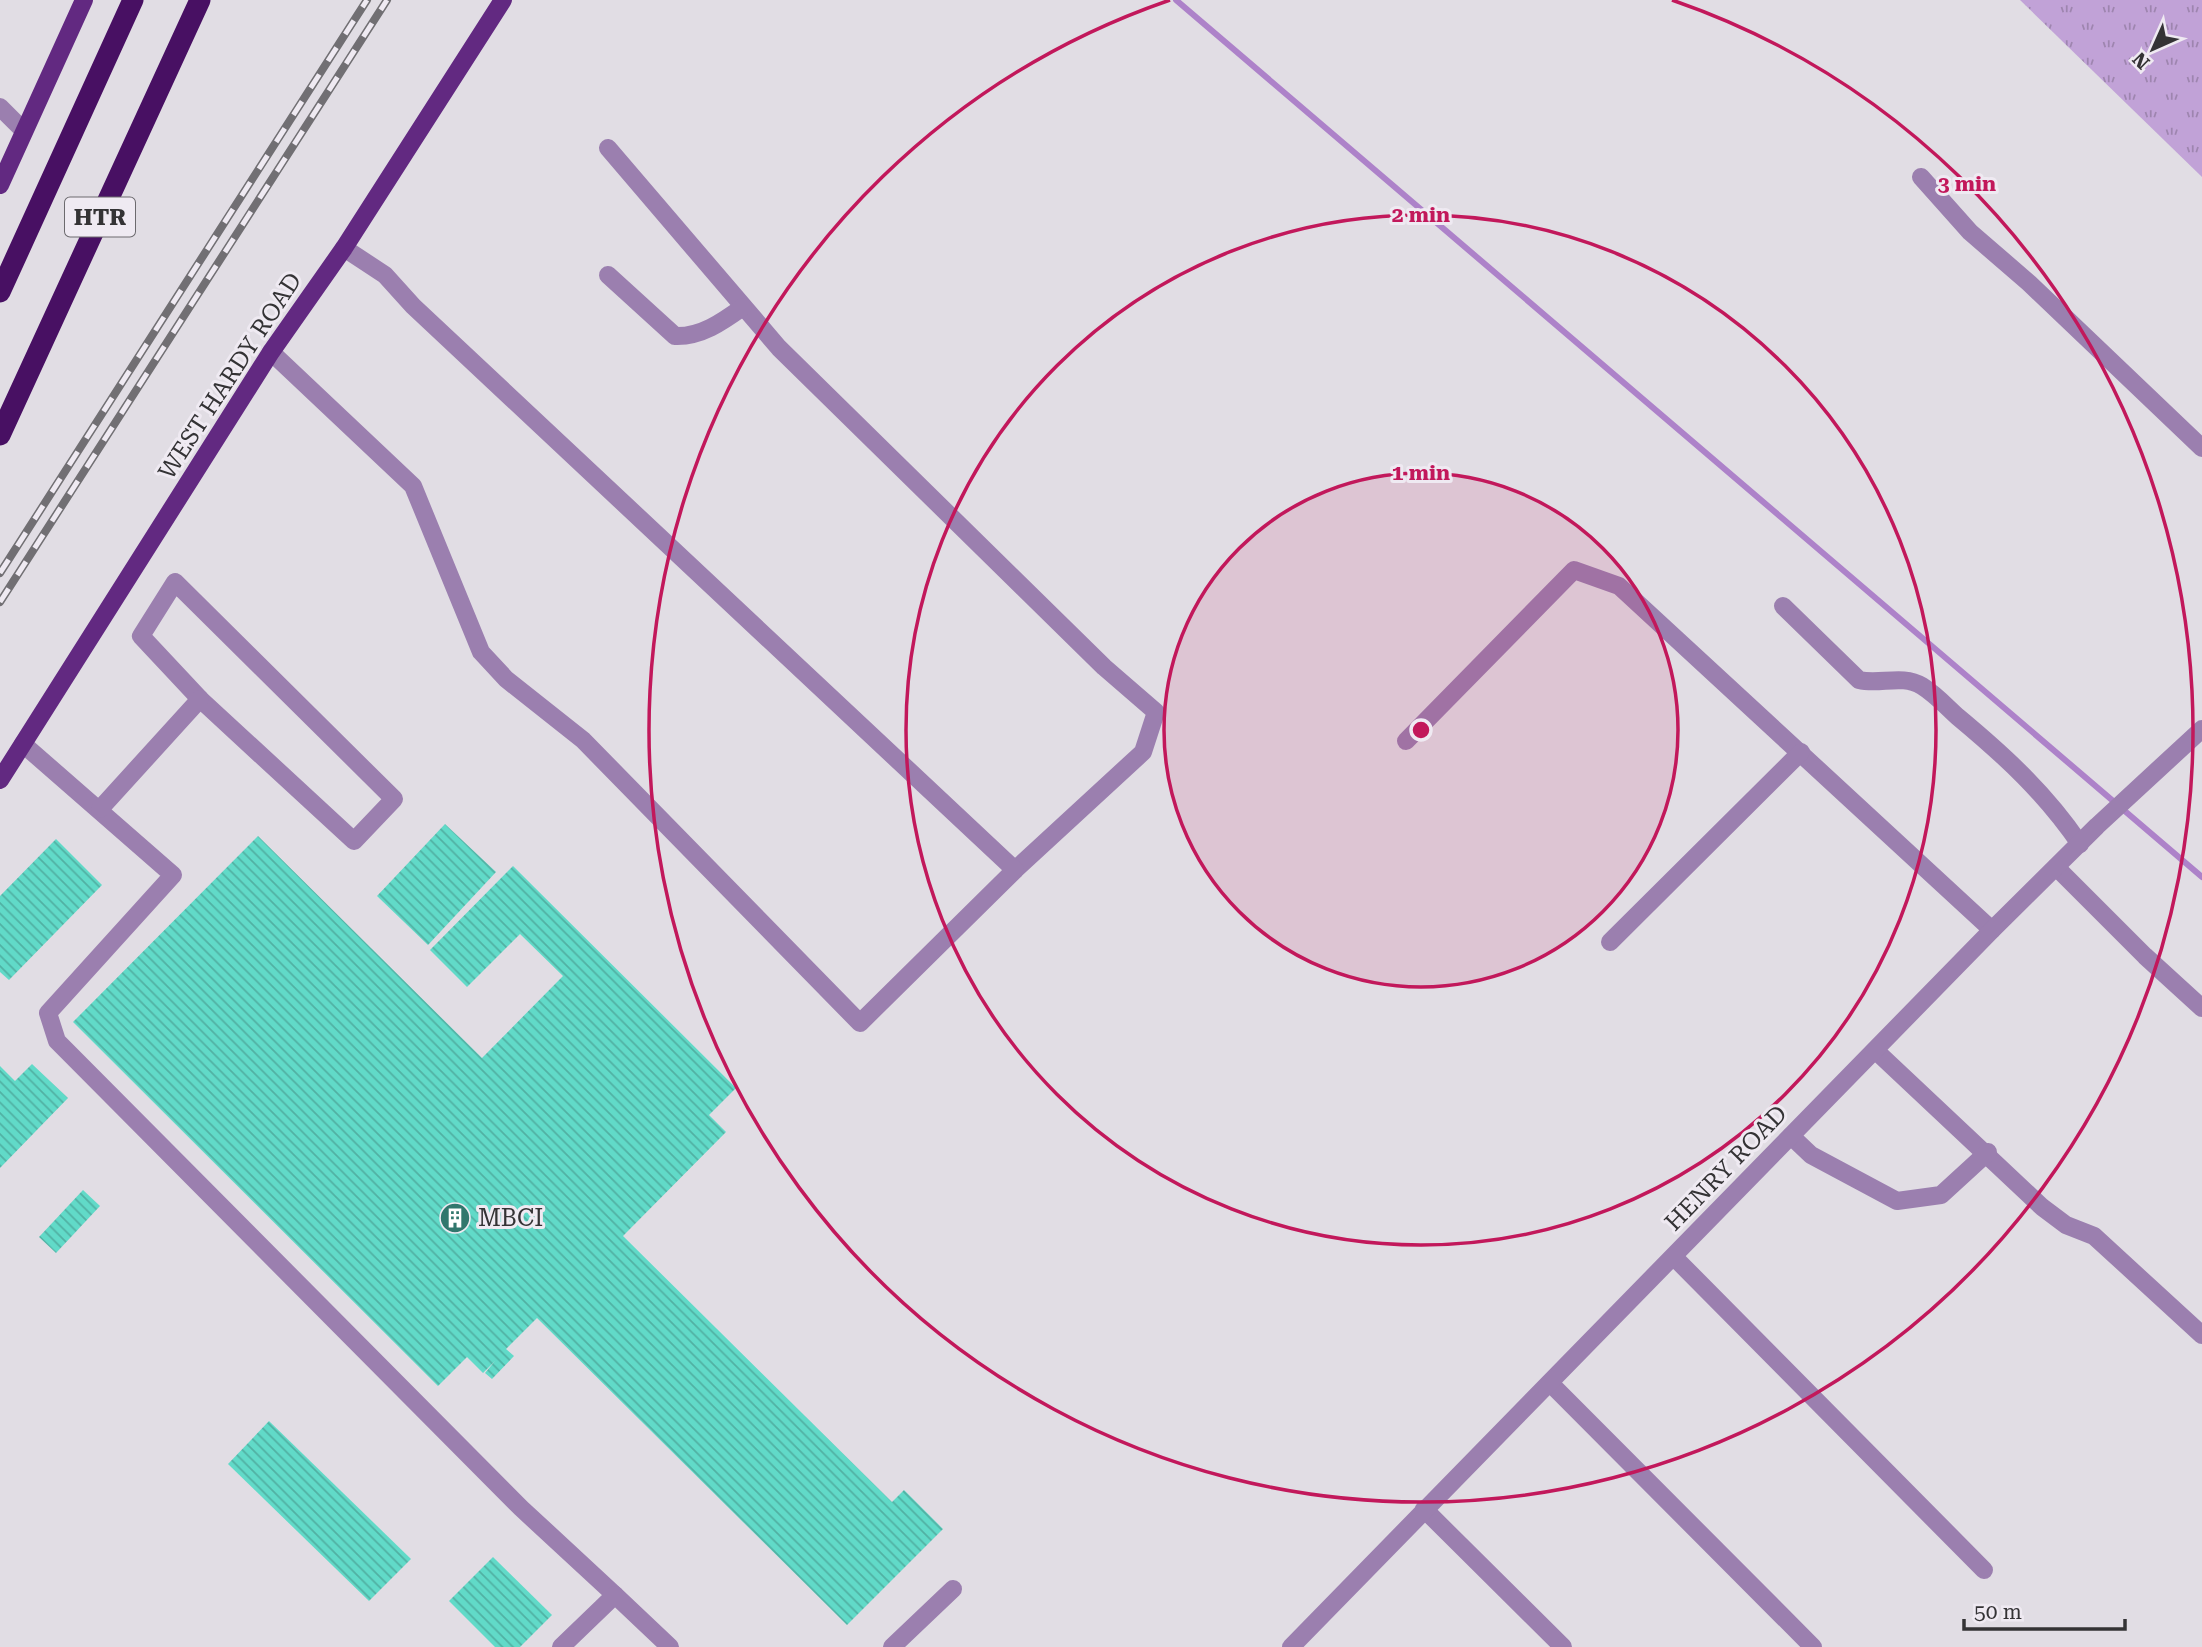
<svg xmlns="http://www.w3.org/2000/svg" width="2202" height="1647" font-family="'Roboto Serif',serif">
<defs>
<pattern id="grass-tufts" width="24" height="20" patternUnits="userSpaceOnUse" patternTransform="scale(1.75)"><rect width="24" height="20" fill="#c1a2d7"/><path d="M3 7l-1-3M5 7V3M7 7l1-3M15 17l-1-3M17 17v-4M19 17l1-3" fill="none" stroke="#9e85af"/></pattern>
<pattern id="building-back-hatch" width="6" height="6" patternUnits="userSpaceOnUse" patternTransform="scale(1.75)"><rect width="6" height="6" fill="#61dac8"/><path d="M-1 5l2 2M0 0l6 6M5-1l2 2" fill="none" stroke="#51b1a3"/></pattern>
</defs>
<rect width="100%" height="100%" fill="#e1dde4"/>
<path fill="url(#grass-tufts)" d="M 2020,0 L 2202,0 L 2202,177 Z"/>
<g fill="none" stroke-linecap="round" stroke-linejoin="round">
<path stroke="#ad82c9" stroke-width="6" d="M 1176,0 L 2202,877"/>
</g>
<g fill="url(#building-back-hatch)">
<path d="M 445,824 L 496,872 L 428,945 L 377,896 Z"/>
<path d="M 258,836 L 482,1058 L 563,976 L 520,934 L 467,987 L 430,950 L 513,866 L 736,1088 L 709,1115 L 726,1132 L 623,1236 L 892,1502 L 904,1490 L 943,1529 L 847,1625 L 537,1318 L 506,1349 L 514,1356 L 492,1379 L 485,1373 L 495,1361 L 483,1373 L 467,1357 L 438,1386 L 73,1022 Z"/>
<path d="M 56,839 L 102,885 L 9,980 L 0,972 L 0,896 Z"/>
<path d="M 32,1064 L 68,1098 L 0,1168 L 0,1066 L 15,1081 Z"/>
<path d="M 83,1190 L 100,1206 L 56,1253 L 39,1237 Z"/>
<path d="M 269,1421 L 411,1559 L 369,1601 L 228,1464 Z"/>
<path d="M 493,1557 L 552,1615 L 520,1647 L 495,1647 L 449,1601 Z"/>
</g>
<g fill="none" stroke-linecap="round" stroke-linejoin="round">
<g stroke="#9b7faf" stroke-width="18">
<path d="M 0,107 L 23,130"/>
<path d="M 608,148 L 779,348 L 1104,667 L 1156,712 L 1143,752 L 1015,870"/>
<path d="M 1921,177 L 1970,232 L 2029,283 L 2202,448"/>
<path d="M 608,275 L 675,336 C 701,337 722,322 743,307"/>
<path d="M 271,352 L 413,486 L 481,652 L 506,679 L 583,740 L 860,1023 L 1015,870 L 413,306 L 385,275 L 344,248"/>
<path d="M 175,582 L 394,799 L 354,841 L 200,699 L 141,636 Z"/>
<path d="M 1783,606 L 1859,680 C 1880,685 1902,674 1922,686 C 1935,694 1947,707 1958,717 C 2006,757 2045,793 2080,844"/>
<path d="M 1406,741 L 1574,570 L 1619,586 L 1992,930"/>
<path d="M 23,744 L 173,875 L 48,1013 L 57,1041 L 521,1508 L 615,1595"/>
<path d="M 100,809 L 200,699"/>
<path d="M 2056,867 L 2145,956 L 2202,1008"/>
<path d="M 1610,942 L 1801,752"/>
<path d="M 1876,1051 L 2042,1207 L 2066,1225 L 2094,1236 L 2202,1335"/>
<path d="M 1791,1136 L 1811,1155 L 1897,1201 L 1941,1195 L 1988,1152"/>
<path d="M 1674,1257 L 1984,1570"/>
<path d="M 1550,1383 L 1813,1647"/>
<path d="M 1424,1509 L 1563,1647"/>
<path d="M 561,1647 L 615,1595 L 670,1647"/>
<path d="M 892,1647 L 953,1589"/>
<path d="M 1291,1647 L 1992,930 L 2097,826 L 2202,729"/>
</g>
<g stroke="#622981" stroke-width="18">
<path d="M 0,185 L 84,0"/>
<path d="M 0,780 L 271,352 L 344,248 L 503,0"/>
</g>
<g stroke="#481063" stroke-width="21">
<path d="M 0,292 L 133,0"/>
<path d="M 0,435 L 200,0"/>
</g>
<g stroke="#716f73" stroke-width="8">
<g id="rail">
<path d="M 0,573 L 367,0"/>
<path d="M 0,602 L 387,0"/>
</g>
</g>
<use href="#rail" stroke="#efeaf2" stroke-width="5" stroke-dasharray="16" stroke-linecap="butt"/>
</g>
<circle cx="1421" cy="730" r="257" fill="#c2185b" fill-opacity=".12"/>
<g fill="none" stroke="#c2185b" stroke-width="3.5">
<circle cx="1421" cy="730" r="257"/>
<circle cx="1421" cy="730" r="515"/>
<path d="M1672 0A772 772 0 1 1 1170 0"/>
</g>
<defs>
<g id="building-disc" transform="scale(1.575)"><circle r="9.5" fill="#31776d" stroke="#efeaf2"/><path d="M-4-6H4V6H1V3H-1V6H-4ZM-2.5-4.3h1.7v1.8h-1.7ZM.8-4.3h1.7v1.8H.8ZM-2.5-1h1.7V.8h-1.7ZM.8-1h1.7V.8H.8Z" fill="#fff"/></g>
</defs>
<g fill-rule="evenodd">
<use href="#building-disc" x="455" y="1218"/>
</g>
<g text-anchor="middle" stroke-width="6" stroke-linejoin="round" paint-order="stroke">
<rect fill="#efeaf2" stroke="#6c6a6e" stroke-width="2" x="65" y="197.5" width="70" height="39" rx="5"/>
<g font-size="23" font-weight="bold" fill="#343335">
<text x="100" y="225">HTR</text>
</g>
<g font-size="24" fill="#343335" stroke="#efeaf2">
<text transform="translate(230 376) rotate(-57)" y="8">WEST HARDY ROAD</text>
<text transform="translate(1726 1168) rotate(-46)" y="8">HENRY ROAD</text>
</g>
<g font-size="24" fill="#343335" stroke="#efeaf2" text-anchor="start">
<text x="478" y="1226">MBCI</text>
</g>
</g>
<circle cx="1421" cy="730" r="10" fill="#c2185b" stroke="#efeaf2" stroke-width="3.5"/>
<g font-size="21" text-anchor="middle" font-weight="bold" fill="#c2185b" stroke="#efeaf2" stroke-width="6" stroke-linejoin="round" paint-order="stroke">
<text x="1967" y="191">3 min</text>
<text x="1421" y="222">2 min</text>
<text x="1421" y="480">1 min</text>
</g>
<g transform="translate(2153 49) rotate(225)" stroke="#efeaf2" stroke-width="5" paint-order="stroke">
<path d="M0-5L12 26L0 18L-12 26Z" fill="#343335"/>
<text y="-10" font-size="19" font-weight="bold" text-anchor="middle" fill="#343335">N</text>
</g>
<path d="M1964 1619v10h161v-10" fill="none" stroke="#343335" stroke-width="3.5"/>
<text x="1974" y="1619" font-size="21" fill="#343335" stroke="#efeaf2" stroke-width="5" paint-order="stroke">50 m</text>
</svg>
